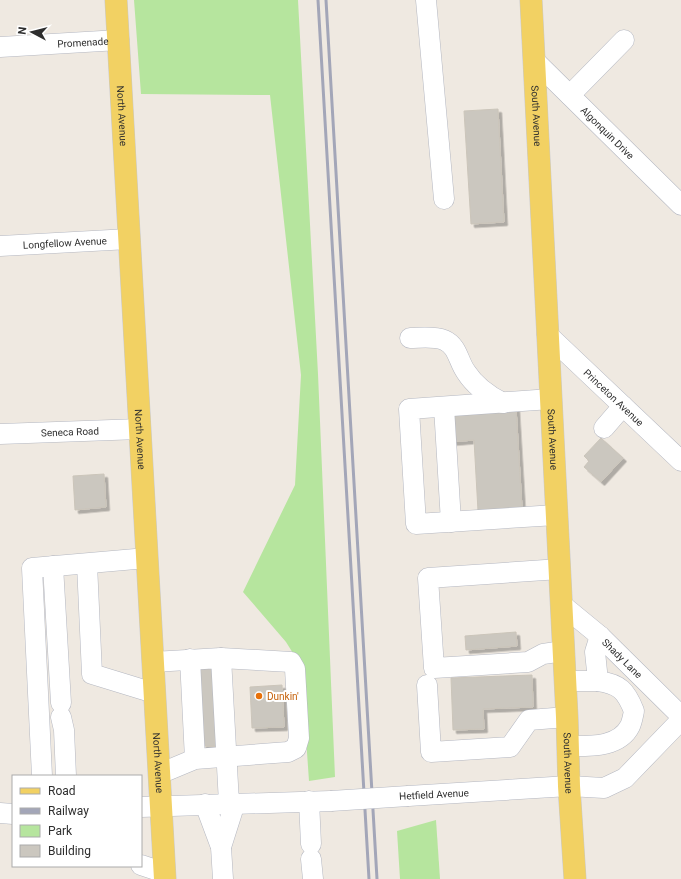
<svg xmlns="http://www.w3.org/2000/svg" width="681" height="879" font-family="Roboto,sans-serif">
<defs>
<filter id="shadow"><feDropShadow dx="3.5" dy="3.5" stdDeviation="0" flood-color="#0004"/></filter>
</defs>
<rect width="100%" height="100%" fill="#efe9e1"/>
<g fill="#b6e59e">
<path d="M 134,0 L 298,0 L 318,374 L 335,777 L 309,781 L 301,666 L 286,642 L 243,592 L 295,485 L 301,375 L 270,95 L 141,94 Z"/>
<path d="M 436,820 L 440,879 L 400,879 L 397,831 Z"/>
</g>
<g fill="#cbc7bf" stroke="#cbc5ba" filter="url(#shadow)">
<path d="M 498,109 L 504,222 L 471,224 L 464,111 Z"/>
<path d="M 516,408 L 522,508 L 478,511 L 474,440 L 450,442 L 448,412 Z"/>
<path d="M 601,438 L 623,458 L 601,482 L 584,467 L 589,461 L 584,456 Z"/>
<path d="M 104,474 L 106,507 L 75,510 L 73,476 Z"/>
<path d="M 516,632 L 517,646 L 466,650 L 465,636 Z"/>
<path d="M 215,666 L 218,746 L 203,746 L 200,667 Z"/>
<path d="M 532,675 L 533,707 L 483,709 L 484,729 L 453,730 L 451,678 Z"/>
<path d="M 282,685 L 284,727 L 252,728 L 250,687 Z"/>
</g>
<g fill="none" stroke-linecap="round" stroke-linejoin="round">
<g stroke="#b4b7c1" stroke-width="21">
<g id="minor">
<path d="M 426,0 L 444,199"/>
<path id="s1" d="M 0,47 L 119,40"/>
<path id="s2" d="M 535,61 L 681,205"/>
<path d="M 570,95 L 624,40"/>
<path id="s3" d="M 0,246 L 129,239"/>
<path id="s4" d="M 547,334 L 681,461"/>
<path d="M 410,338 C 420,338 434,336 444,340 C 458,346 458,361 466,372 C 475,386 489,396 503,403"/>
<path d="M 551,399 L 409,409 L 416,524 L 556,515"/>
<path d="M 444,407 L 451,522"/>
<path d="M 604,428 L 623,406"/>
<path id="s5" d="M 0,434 L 140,429"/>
<path d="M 87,564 L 92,674 L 154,693"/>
<path d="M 53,566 L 61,703"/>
<path d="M 560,569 L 428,578 L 434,668 L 528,662 L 543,654 L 563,651"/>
<path id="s6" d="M 561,604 L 600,636 L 681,716"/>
<path d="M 190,659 L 195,759"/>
<path d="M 153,662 L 221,658 L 229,803"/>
<path d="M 565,681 L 598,681"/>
<path d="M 427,685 L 431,752 L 510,747 L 529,720 L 567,717"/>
<path d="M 61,717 L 64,730 L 66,776"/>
<path d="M 568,746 C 589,746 619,748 630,726 C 632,722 633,716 634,711 C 626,691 620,684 598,681 L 595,652 L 600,636"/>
<path d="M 159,774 L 195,759 L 288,752 L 296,748 L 299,738 L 295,669 L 291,662 L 221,658"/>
<path d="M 42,776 L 32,568 L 147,558"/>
<path d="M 408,796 L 569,786 L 604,788 L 625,778 L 681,720"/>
<path d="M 309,801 L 311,844"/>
<path d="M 205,804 L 221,847 L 223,879"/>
<path d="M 141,807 L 331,801"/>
<path d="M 0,813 L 13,814"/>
<path d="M 221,847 L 235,803"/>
<path d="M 311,859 L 313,879"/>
<path d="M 141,865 L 165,873"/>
</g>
</g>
<g stroke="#c9c9c9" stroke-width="23">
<g id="major">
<path id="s7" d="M 116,0 L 165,879"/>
<path id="s8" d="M 531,0 L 567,717 L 569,786 L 575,879"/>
</g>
</g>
<use href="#minor" stroke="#fff" stroke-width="20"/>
<use href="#major" stroke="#f2d163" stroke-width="22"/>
<g stroke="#a3a6b8" stroke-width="3">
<path d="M 318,0 L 369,879"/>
<path d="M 326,0 L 377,879"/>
</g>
<g stroke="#b4b7c1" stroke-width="21" stroke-linecap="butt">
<path id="minor-bridge" d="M 331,801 L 408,796"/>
</g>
<use href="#minor-bridge" stroke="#fff" stroke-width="20"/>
</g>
<circle fill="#e8710a" stroke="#fff" stroke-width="1.5" cx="259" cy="696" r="4"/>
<g text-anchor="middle" stroke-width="4" stroke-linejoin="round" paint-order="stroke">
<g font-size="10" fill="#2e2e2e" stroke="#fff">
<text dy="4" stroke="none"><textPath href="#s1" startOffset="83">Promenade</textPath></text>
<text dy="4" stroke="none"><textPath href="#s7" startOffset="116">North Avenue</textPath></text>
<text dy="4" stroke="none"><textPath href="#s8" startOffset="116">South Avenue</textPath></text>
<text dy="4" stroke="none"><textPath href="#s2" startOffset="102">Algonquin Drive</textPath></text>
<text dy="4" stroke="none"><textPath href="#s3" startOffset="65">Longfellow Avenue</textPath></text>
<text dy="4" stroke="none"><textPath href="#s4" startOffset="92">Princeton Avenue</textPath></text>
<text dy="4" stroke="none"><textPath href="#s5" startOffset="70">Seneca Road</textPath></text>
<text dy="4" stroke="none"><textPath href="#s7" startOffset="440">North Avenue</textPath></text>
<text dy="4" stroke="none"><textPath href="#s8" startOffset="440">South Avenue</textPath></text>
<text dy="4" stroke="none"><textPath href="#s6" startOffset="82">Shady Lane</textPath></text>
<text dy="4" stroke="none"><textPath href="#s7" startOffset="764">North Avenue</textPath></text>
<text dy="4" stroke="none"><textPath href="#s8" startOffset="764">South Avenue</textPath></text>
<text transform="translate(434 794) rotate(-3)" y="4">Hetfield Avenue</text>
</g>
<g font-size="10" fill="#c56008" stroke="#fff" text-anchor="start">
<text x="267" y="700">Dunkin'</text>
</g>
</g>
<rect x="12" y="775" width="130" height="92" fill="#ffffff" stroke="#ababab"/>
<rect x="20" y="788" width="20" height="6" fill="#f2d163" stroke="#ababab"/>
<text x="48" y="795" font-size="12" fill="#2e2e2e">Road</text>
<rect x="20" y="808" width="20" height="6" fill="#a3a6b8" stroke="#ababab"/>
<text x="48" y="815" font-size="12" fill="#2e2e2e">Railway</text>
<rect x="20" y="825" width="20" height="12" fill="#b6e59e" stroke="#ababab"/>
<text x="48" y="835" font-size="12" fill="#2e2e2e">Park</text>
<rect x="20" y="845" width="20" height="12" fill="#cbc7bf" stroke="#ababab"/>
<text x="48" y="855" font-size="12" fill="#2e2e2e">Building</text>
<g transform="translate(32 32) rotate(277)" stroke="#ffffff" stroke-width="3" paint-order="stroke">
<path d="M0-3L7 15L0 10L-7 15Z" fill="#2e2e2e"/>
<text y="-6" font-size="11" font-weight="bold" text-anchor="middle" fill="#2e2e2e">N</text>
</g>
</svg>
